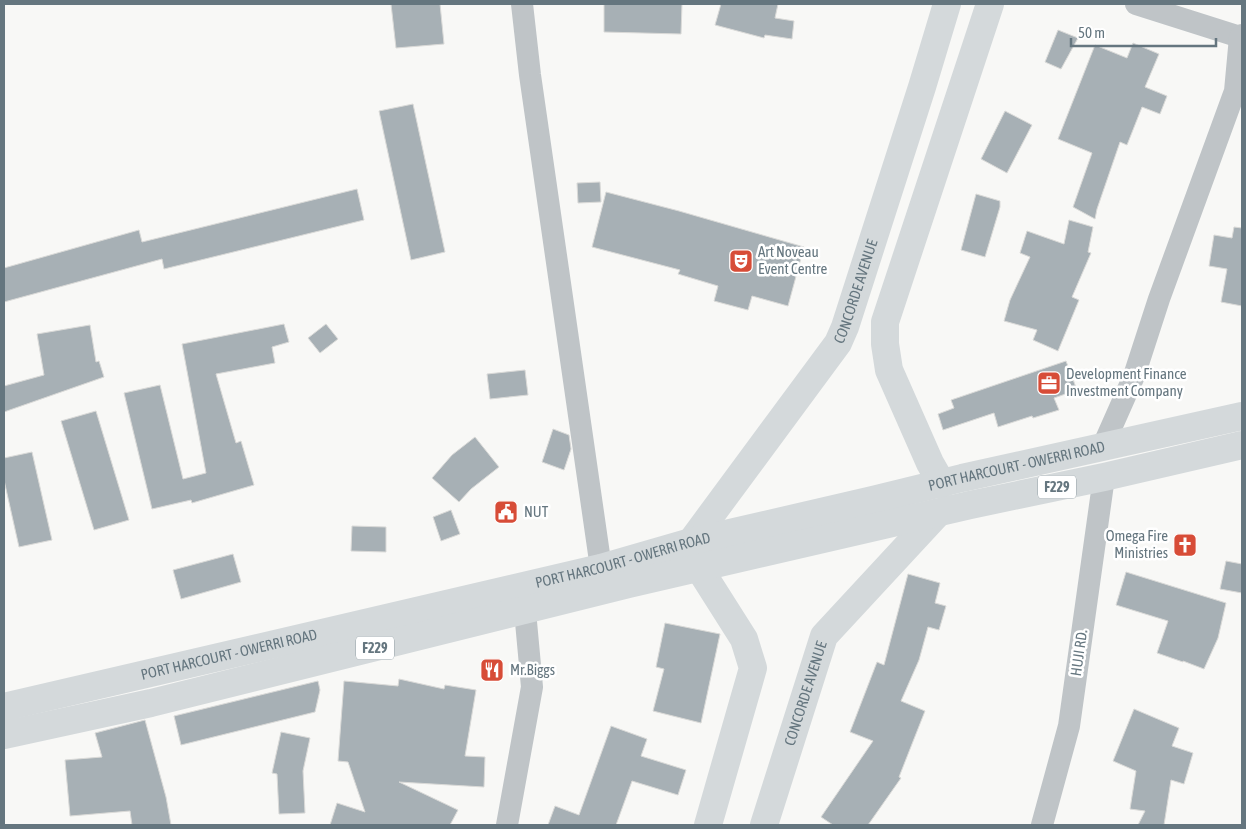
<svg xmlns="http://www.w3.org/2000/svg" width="1246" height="829" font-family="'Asap Condensed',sans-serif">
<rect width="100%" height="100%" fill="#f8f8f6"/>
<g fill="#a7b0b5" stroke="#dadad8">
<path d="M 391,4 L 440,4 L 444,44 L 396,48 Z"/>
<path d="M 604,4 L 682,4 L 681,34 L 604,32 Z"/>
<path d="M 721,4 L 778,4 L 775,18 L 794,21 L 792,39 L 765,35 L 764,38 L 715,25 Z"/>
<path d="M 1058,30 L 1078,38 L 1061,69 L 1045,62 Z"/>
<path d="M 1133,43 L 1159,54 L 1145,87 L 1167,96 L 1160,114 L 1142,107 L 1127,145 L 1120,142 L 1097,209 L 1095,219 L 1073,207 L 1092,153 L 1058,139 L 1095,45 L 1127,58 Z"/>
<path d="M 413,104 L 445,252 L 411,260 L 379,111 Z"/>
<path d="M 1005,111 L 1032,125 L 1007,173 L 981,159 Z"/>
<path d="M 600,182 L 601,202 L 578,203 L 577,183 Z"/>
<path d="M 357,189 L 364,220 L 164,269 L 162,259 L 4,302 L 4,268 L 139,230 L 142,242 Z"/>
<path d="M 606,192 L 679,211 L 804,247 L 788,306 L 752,296 L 748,310 L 714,301 L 718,286 L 678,274 L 680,270 L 592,247 Z"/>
<path d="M 976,194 L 1000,201 L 1000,207 L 985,257 L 961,250 Z"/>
<path d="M 1069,220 L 1093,227 L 1088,252 L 1091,253 L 1072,297 L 1079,300 L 1058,351 L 1033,340 L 1037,330 L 1004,321 L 1010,300 L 1030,257 L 1020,253 L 1027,231 L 1064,244 Z"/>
<path d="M 1234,227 L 1242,228 L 1242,306 L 1221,302 L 1227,269 L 1209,266 L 1214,235 L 1232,238 Z"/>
<path d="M 284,324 L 289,342 L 272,347 L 275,363 L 216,374 L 236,443 L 241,441 L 254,485 L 192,503 L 191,500 L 152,509 L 124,393 L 160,385 L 183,479 L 206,473 L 182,344 Z"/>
<path d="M 326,324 L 338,339 L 320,353 L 308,338 Z"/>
<path d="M 90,325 L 96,362 L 99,361 L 104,377 L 4,412 L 4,386 L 44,375 L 37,334 Z"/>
<path d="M 1066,361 L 1077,390 L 1054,398 L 1059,410 L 1033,418 L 1032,416 L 998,427 L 994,413 L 943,430 L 938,414 L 954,408 L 951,400 Z"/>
<path d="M 525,370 L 528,395 L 490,399 L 487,374 Z"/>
<path d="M 96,411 L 129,520 L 94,530 L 61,421 Z"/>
<path d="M 553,429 L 569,435 L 571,449 L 564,470 L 542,462 Z"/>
<path d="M 475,437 L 499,467 L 471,489 L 459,502 L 432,478 L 452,455 Z"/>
<path d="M 32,452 L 52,540 L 19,547 L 4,480 L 4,458 Z"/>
<path d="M 451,510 L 460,534 L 441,541 L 433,517 Z"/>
<path d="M 352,526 L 386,527 L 386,552 L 351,551 Z"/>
<path d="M 233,554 L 241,582 L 181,599 L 173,570 Z"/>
<path d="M 1226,561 L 1242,564 L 1242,593 L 1220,589 Z"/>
<path d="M 1126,572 L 1226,603 L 1218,638 L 1204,669 L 1183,661 L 1183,662 L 1157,653 L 1168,621 L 1116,605 Z"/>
<path d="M 908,574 L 940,583 L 935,603 L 946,606 L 939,630 L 928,627 L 919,660 L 901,701 L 925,711 L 899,777 L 901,778 L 868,825 L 833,825 L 821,817 L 873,741 L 850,732 L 877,662 L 884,665 Z"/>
<path d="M 665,623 L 720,634 L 701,723 L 653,711 L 664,669 L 656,667 Z"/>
<path d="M 399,679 L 444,689 L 445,685 L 476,690 L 465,756 L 485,757 L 484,787 L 399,782 L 458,810 L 450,825 L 330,825 L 337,803 L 365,812 L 348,762 L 338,761 L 344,681 L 398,686 Z"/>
<path d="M 318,681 L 320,690 L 315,712 L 181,745 L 174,716 Z"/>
<path d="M 1134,709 L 1179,728 L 1172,746 L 1193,753 L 1184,784 L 1171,780 L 1164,825 L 1138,825 L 1145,811 L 1130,809 L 1136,771 L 1113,761 Z"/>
<path d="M 145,720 L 166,797 L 171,825 L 132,825 L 130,811 L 70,816 L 65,760 L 102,757 L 95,733 Z"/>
<path d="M 611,726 L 647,739 L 641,756 L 686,770 L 678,795 L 632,781 L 616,825 L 548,825 L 555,806 L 579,815 Z"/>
<path d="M 281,732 L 310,738 L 303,771 L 305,813 L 279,814 L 277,774 L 272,773 Z"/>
</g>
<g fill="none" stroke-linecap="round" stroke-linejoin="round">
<g stroke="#bfc4c7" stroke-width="22">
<path d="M 522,4 L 530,75 L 601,568"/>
<path d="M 1136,4 L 1240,37 L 1242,35"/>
<path d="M 1103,446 L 1134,376 L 1159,299 L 1235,91 L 1240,37"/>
<path d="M 507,825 L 532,687 L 525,611 L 520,595"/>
<path d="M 1042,825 L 1069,726 L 1104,477"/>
</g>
<g stroke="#d4d9db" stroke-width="28">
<path d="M 942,484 L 930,463 L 889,370 L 885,344 L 885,322 L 990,4"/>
<path id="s1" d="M 691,542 L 838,343 L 845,327 L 922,87 L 947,4"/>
<path d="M 699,568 L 744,639 L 753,668 L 708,825"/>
<path id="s2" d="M 764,825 L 824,636 L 938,513"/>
</g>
<g stroke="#d4d9db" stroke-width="28">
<path id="s3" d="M 4,707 L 601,568 L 691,542 L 873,500 L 962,478 L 1242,416"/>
<path d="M 4,735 L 151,703 L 629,584 L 970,505 L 1104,477 L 1242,445"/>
</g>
</g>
<defs>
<g id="theatre-square" transform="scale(1.25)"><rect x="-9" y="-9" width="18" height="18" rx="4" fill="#d74c37" stroke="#fff"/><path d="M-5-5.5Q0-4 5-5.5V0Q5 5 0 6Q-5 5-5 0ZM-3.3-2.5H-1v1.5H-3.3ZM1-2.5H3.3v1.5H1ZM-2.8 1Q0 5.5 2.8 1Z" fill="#fff"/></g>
<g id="office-square" transform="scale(1.25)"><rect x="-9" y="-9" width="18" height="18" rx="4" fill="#d74c37" stroke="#fff"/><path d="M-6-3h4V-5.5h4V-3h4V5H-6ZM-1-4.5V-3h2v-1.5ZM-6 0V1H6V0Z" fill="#fff"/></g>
<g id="civic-square" transform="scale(1.25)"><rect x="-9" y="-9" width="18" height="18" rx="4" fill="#d74c37" stroke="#fff"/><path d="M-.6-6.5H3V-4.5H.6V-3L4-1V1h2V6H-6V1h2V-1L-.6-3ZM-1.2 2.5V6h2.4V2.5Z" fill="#fff"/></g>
<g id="church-square" transform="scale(1.25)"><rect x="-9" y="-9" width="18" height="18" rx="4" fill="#d74c37" stroke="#fff"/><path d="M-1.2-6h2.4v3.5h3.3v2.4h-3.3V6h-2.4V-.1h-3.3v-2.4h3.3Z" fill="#fff"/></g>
<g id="restaurant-square" transform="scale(1.25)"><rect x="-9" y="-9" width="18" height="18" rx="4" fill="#d74c37" stroke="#fff"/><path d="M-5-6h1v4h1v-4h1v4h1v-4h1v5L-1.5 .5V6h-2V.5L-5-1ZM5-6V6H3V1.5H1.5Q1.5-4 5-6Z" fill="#fff"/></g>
</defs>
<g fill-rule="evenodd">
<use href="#theatre-square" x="741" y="261"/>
<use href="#office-square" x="1049" y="383"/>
<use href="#civic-square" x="506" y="512"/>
<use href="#church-square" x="1185" y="545"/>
<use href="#restaurant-square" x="492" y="670"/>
</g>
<g text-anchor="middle" stroke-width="5" stroke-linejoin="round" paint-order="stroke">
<g fill="#fff" stroke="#939fa5" stroke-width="1">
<rect x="1038" y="475.5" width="38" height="23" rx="4"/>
<rect x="356" y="636.5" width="38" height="23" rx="4"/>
</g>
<g font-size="14" font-weight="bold" fill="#65767f">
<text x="1057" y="492">F229</text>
<text x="375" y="653">F229</text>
</g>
<g font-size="15" fill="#65767f" stroke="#fff" text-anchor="start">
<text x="758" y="257">Art Noveau<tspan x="758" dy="17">Event Centre</tspan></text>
<text x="1066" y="379">Development Finance<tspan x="1066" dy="17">Investment Company</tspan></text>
<text x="524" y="517">NUT</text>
<text x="1168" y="541" text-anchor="end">Omega Fire<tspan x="1168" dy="17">Ministries</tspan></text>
<text x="510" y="675">Mr.Biggs</text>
</g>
<g font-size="15" fill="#65767f" stroke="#fff">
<text dy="5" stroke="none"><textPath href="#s1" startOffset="302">CONCORDE AVENUE</textPath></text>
<text dy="5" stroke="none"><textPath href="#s3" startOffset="1041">PORT HARCOURT - OWERRI ROAD</textPath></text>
<text dy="5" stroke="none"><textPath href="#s3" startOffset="636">PORT HARCOURT - OWERRI ROAD</textPath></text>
<text transform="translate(1079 653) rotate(-82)" y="5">HUJI RD.</text>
<text dy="5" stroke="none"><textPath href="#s3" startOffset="231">PORT HARCOURT - OWERRI ROAD</textPath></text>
<text dy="5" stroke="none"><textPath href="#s2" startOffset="138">CONCORDE AVENUE</textPath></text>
</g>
</g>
<rect width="1246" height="829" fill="none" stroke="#65767f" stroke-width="10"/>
<path d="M1071 38v8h145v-8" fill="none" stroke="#65767f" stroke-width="2.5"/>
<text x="1078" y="38" font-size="15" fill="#65767f" stroke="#ffffff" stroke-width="4" paint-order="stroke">50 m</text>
</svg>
